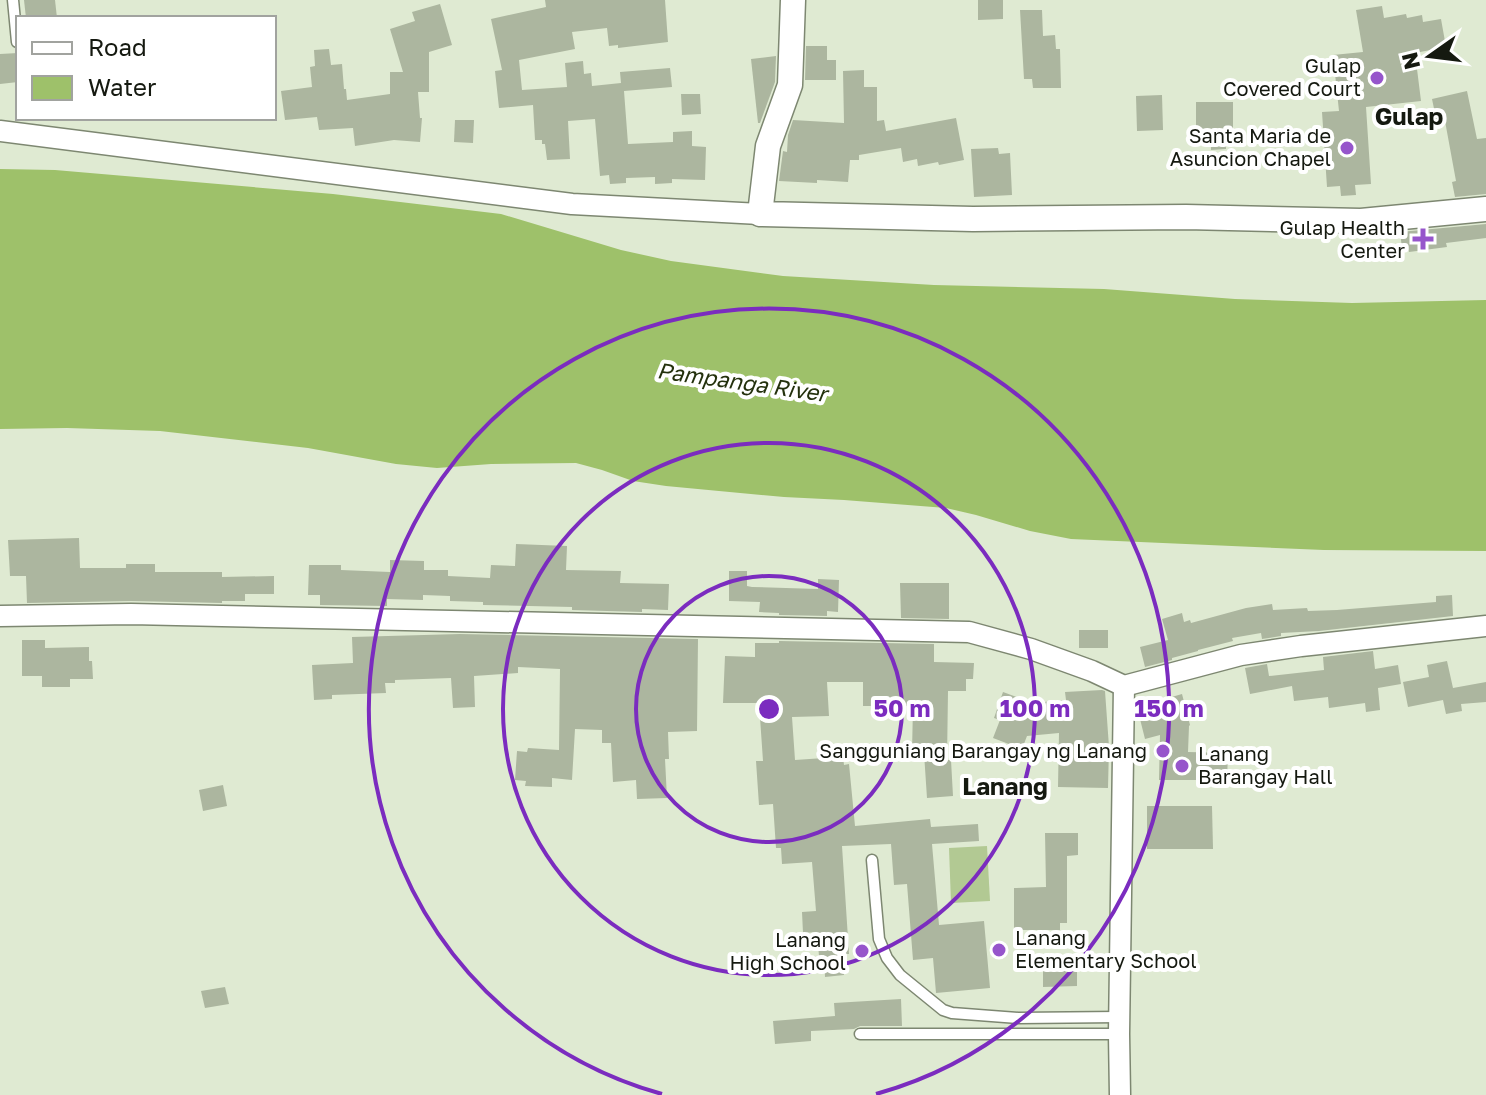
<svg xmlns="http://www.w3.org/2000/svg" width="1486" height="1095" font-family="'Golos Text',sans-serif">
<rect width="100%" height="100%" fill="#dfead2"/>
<path fill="#b2c993" d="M 987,846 L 990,901 L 951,903 L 949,848 Z"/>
<path fill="#9ec16a" d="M 0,169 L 55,170 L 333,194 L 501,214 L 621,250 L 671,261 L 783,276 L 934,285 L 1104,289 L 1235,299 L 1292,301 L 1352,303 L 1486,300 L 1486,551 L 1324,550 L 1071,539 L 1030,531 L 976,515 L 946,508 L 844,500 L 784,497 L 666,486 L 633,481 L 602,470 L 576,463 L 491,464 L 437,468 L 396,464 L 308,448 L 160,431 L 67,428 L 0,429 Z"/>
<g fill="#acb69f">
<path d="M 24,0 L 55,0 L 57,18 L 26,18 Z"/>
<path d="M 545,0 L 665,0 L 668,42 L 618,48 L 618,45 L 609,46 L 607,28 L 572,32 L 575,49 L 519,60 L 522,90 L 567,87 L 565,63 L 583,61 L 584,74 L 591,73 L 592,86 L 621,83 L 620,72 L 670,68 L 672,87 L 624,91 L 628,144 L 673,142 L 673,132 L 692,131 L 692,146 L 706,147 L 705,180 L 672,179 L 672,183 L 655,184 L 655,177 L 626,178 L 626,183 L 610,184 L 609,175 L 600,176 L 595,119 L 568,121 L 570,159 L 547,160 L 545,144 L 542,144 L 542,140 L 535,140 L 533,105 L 499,108 L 495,71 L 502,70 L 491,19 L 546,7 Z"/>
<path d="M 978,0 L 1003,0 L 1003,19 L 978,20 Z"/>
<path d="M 440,4 L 452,45 L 429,52 L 429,92 L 418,92 L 420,118 L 422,118 L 420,142 L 394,140 L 355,146 L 353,128 L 319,130 L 317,117 L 285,120 L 281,91 L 312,87 L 310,67 L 315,66 L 314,50 L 329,49 L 331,65 L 342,64 L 344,89 L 346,89 L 347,100 L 390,94 L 390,72 L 403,72 L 390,29 L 415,21 L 412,12 Z"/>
<path d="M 1382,6 L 1384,18 L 1406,14 L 1407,18 L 1422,15 L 1423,22 L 1441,19 L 1446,47 L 1415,53 L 1421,101 L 1366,107 L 1371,184 L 1355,185 L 1356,195 L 1341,196 L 1340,186 L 1327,187 L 1322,112 L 1339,111 L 1333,55 L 1363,52 L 1356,10 Z"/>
<path d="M 1020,10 L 1042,10 L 1043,36 L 1055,35 L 1056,49 L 1060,49 L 1061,88 L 1033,88 L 1032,79 L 1024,79 Z"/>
<path d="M 806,46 L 827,46 L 827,60 L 836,60 L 836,80 L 805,80 Z"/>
<path d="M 18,53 L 18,82 L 0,84 L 0,54 Z"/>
<path d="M 776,56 L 775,82 L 760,123 L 758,123 L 751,59 Z"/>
<path d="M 864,70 L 864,87 L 877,87 L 877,121 L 884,120 L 886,131 L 956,118 L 964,160 L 939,165 L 938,162 L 918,166 L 917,159 L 903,162 L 901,148 L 859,155 L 859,160 L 850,160 L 848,182 L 817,180 L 817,183 L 779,181 L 783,151 L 787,152 L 788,135 L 793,120 L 844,123 L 843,71 Z"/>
<path d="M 1467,91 L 1477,139 L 1486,138 L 1486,194 L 1455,197 L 1452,182 L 1456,181 L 1445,121 L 1437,123 L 1432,99 Z"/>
<path d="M 681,94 L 700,94 L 701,114 L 682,115 Z"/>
<path d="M 1162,95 L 1163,130 L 1137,131 L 1136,96 Z"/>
<path d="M 1196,102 L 1233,102 L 1233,142 L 1226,141 L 1226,149 L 1211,150 L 1211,142 L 1196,142 Z"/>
<path d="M 455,120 L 474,120 L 473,143 L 454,142 Z"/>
<path d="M 998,148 L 999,154 L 1010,153 L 1012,195 L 974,197 L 971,149 Z"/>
<path d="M 1486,224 L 1486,238 L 1446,243 L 1447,247 L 1409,252 L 1408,247 L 1402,248 L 1400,232 Z"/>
<path d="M 79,538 L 80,568 L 126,568 L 126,564 L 155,564 L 155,572 L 222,572 L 222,577 L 274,576 L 274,594 L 245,594 L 245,601 L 222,601 L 222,603 L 131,601 L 27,603 L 26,576 L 10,576 L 8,540 Z"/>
<path d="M 516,544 L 567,546 L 566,570 L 621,571 L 620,583 L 669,584 L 668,610 L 642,609 L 642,612 L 572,610 L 572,607 L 483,605 L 483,602 L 450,601 L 450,596 L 423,595 L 423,600 L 387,599 L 387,606 L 320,605 L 320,595 L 308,595 L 309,565 L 341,565 L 341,570 L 390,572 L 390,560 L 424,561 L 424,570 L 448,570 L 448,576 L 490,578 L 491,565 L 515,566 Z"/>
<path d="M 729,571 L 747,571 L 747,586 L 752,587 L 818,589 L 818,579 L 839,580 L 838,612 L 827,611 L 827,616 L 779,615 L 779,613 L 759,612 L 760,602 L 729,601 Z"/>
<path d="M 900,583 L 949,583 L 949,619 L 901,618 Z"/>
<path d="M 1452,595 L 1453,616 L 1319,631 L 1281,633 L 1281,636 L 1262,639 L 1261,633 L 1232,638 L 1233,641 L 1198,650 L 1198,651 L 1172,658 L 1172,660 L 1145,667 L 1140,647 L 1168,640 L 1162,619 L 1182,613 L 1184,622 L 1190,620 L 1191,623 L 1246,608 L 1272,604 L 1273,610 L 1307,608 L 1308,611 L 1337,610 L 1436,602 L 1436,596 Z"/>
<rect x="1079" y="630" width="29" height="18"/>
<path d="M 460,634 L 698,639 L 697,731 L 668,732 L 669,759 L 665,759 L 667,798 L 637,799 L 636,780 L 613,782 L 611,743 L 602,743 L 602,730 L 575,729 L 572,780 L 552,778 L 552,787 L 525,786 L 526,781 L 515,780 L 517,751 L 527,752 L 528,748 L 559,750 L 560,669 L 518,667 L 518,673 L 474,676 L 475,707 L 453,708 L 451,678 L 395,680 L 395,683 L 385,683 L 386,693 L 332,695 L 332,699 L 314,700 L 312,665 L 353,663 L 352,637 Z"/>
<path d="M 22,640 L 45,640 L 45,648 L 89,647 L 89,661 L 92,661 L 93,679 L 70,679 L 70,687 L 42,687 L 42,676 L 22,676 Z"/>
<path d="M 779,641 L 934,644 L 934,662 L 974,663 L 973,679 L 966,679 L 966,691 L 948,691 L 947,760 L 951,760 L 953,796 L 927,798 L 924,753 L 912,752 L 913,706 L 863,706 L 863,682 L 827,682 L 829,716 L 792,717 L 795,760 L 824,758 L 823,750 L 842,748 L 844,765 L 849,764 L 855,826 L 930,819 L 931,827 L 978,824 L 979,841 L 932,844 L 939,925 L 984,921 L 990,988 L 936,993 L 933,958 L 913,960 L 907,884 L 894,885 L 891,844 L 842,846 L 849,954 L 842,954 L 844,975 L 825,977 L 824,955 L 819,956 L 817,932 L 803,933 L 802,912 L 816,911 L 812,862 L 782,864 L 781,848 L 776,848 L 773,804 L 759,805 L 756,761 L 763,761 L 759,703 L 723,703 L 725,656 L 755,657 L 755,643 L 779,643 Z"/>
<path d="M 1373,651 L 1375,669 L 1398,665 L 1401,684 L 1378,688 L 1380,710 L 1366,712 L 1365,703 L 1329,708 L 1328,697 L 1294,701 L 1292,686 L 1250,694 L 1245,668 L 1267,664 L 1269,676 L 1324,670 L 1323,657 Z"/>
<path d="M 1447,661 L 1453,688 L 1486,682 L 1486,702 L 1461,704 L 1462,711 L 1446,714 L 1443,700 L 1408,707 L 1403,682 L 1429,677 L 1427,665 Z"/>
<path d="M 1102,690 L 1105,691 L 1109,747 L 1108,788 L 1058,787 L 1059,733 L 1027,736 L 1022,749 L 993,738 L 1000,720 L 994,718 L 1003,692 L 1033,703 L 1066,700 L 1065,692 Z"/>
<path d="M 1182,694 L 1190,725 L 1189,726 L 1188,752 L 1228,753 L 1227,780 L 1159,780 L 1160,735 L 1145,739 L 1137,707 Z"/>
<path d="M 223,785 L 227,806 L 203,811 L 199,790 Z"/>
<path d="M 1147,806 L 1212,806 L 1213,849 L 1147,849 Z"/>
<path d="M 1045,833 L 1078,833 L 1078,855 L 1067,856 L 1067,923 L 1060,923 L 1060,930 L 1014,930 L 1014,888 L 1046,887 Z"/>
<path d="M 1043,960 L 1077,960 L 1077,986 L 1043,987 Z"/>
<path d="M 225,987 L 229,1004 L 205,1008 L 201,991 Z"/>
<path d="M 901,999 L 902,1026 L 860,1026 L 854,1029 L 811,1031 L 811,1041 L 775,1044 L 773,1021 L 835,1016 L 834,1003 Z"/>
</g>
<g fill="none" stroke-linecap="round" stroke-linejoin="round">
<g stroke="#7d8771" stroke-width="13">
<g id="service">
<path d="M 13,0 L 17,42"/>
<path d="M 872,860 L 879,939 L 887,958 L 900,975 L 943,1010 L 952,1013 L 1018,1018 L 1119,1017"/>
<path d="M 860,1034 L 1119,1034"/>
</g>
</g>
<g stroke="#7d8771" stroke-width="23">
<g id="minor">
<path d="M 0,131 L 572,204 L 760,214"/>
<path d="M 0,616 L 131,614 L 969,632 L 1031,649 L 1092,671 L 1124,686 L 1241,655 L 1301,646 L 1486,626"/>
<path d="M 1120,1095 L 1119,1034 L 1124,686"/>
</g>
</g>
<g stroke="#7d8771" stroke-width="27">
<path id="tertiary" d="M 793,0 L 790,85 L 768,146 L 760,214 L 973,219 L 1186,217 L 1361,221 L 1486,209"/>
</g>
<use href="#service" stroke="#fff" stroke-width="10"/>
<use href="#minor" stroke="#fff" stroke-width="20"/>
<use href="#tertiary" stroke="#fff" stroke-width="24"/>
</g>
<g fill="none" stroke="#7b2cbf" stroke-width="4">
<circle cx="769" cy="709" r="133"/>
<circle cx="769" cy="709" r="266"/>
<path d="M662 1094A400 400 0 1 1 876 1094"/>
</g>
<g fill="#9655cb" stroke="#fff" stroke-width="3">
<circle cx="1377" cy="78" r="8"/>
<circle cx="1347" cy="148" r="8"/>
<path d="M1419 227h8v8h8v8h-8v8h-8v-8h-8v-8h8z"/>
<circle cx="1163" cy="751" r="8"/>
<circle cx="1182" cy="766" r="8"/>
<circle cx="999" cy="950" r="8"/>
<circle cx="862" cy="951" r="8"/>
</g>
<g text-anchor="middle" stroke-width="8" stroke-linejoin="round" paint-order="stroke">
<g font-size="20" fill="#151910" stroke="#fff" text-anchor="end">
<text x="1361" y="73">Gulap<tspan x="1361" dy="23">Covered Court</tspan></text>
<text x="1331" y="143">Santa Maria de<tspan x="1331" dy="23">Asuncion Chapel</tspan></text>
<text x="1405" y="235">Gulap Health<tspan x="1405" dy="23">Center</tspan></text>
<text x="1147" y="758">Sangguniang Barangay ng Lanang</text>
<text x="1198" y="761" text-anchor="start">Lanang<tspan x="1198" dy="23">Barangay Hall</tspan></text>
<text x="1015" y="945" text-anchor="start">Lanang<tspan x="1015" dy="23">Elementary School</tspan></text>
<text x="846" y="947">Lanang<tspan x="846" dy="23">High School</tspan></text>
</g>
<g font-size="22" font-style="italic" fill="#24310d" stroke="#fff">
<text transform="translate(742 382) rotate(8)" y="8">Pampanga River</text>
</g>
<g font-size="24" font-weight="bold" fill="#151910" stroke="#fff">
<text x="1409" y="125">Gulap</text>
<text x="1005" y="795">Lanang</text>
</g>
</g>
<circle cx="769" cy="709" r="12" fill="#7b2cbf" stroke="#fff" stroke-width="4"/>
<g font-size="24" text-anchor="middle" font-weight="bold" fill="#7b2cbf" stroke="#fff" stroke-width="8" stroke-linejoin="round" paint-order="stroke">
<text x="902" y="717">50 m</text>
<text x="1035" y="717">100 m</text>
<text x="1169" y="717">150 m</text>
</g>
<rect x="16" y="16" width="260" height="104" fill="#ffffff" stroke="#a1a39f" stroke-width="2"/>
<rect x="32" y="42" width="40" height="12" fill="#ffffff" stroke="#a1a39f" stroke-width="2"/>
<text x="88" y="56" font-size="24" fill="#151910">Road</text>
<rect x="32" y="76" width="40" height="24" fill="#9ec16a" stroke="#a1a39f" stroke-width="2"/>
<text x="88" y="96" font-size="24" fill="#151910">Water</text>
<g transform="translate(1430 56) rotate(256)" stroke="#ffffff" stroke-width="6" paint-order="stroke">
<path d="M0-6L14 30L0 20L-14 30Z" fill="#151910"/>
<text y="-12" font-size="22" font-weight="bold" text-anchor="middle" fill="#151910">N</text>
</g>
</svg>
